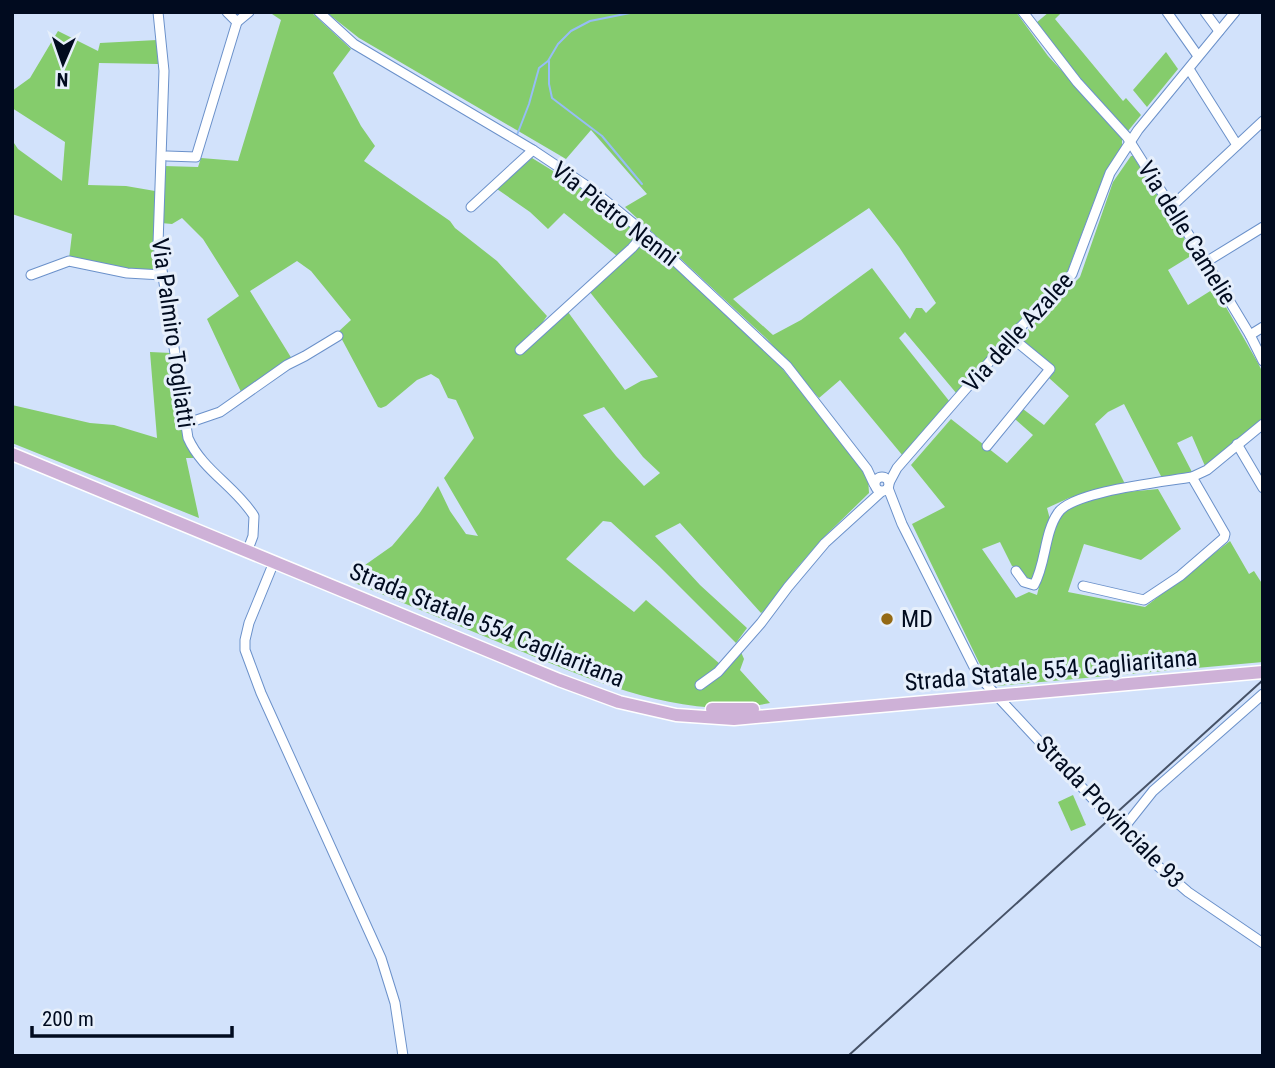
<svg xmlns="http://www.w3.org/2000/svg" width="1275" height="1068" font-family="'Roboto Condensed',sans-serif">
<rect width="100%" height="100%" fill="#d2e2fb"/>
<g fill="#85cc6c" fill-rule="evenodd">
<path d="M 269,12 L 311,12 L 351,49 L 333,73 L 361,126 L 375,146 L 364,161 L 450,221 L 455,228 L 497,261 L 547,316 L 538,329 L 533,330 L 519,348 L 568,312 L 625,390 L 641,381 L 658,377 L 589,291 L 644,239 L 777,362 L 864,471 L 868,478 L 869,493 L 823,538 L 796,569 L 769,606 L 761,613 L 680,523 L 655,536 L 700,585 L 747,628 L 736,643 L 659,566 L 611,522 L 603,521 L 566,559 L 634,612 L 646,600 L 720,664 L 698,683 L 697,688 L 706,686 L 741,652 L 744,659 L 740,670 L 770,703 C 681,723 583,676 503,644 C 452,623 401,602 350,581 L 348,577 L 392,546 L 419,514 L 438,486 L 450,511 L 466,534 L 478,536 L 444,478 L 474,438 L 456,400 L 448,398 L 439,379 L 431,374 L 417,380 L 386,406 L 381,408 L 378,407 L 338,332 L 351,320 L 311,271 L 297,261 L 250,291 L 292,359 L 242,394 L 207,319 L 239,296 L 203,239 L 182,218 L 172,224 L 161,223 L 164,166 L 198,167 L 201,158 L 238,161 L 281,20 ZM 604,407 L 643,457 L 660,473 L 644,486 L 616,456 L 583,415 Z"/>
<path d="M 326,12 L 1016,12 L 1048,56 L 1118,131 L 1122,137 L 1122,148 L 1104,175 L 1067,273 L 1003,339 L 957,394 L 905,332 L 899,338 L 950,402 L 903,456 L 840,380 L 819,398 L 767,339 L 625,207 L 647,194 L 591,130 L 566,159 L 359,38 ZM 869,208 L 899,247 L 936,303 L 926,313 L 922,308 L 916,308 L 910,319 L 872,268 L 801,320 L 773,335 L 733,299 Z"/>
<path d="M 1049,12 L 1062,12 L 1055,19 L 1123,101 L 1126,98 L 1141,115 L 1128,131 L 1075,72 L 1036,23 Z"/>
<path d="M 58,31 L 98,51 L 100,43 L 157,40 L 158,64 L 99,63 L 88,185 L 126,186 L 155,191 L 157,195 L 159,271 L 156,274 L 69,259 L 72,234 L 12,214 L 12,140 L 18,149 L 62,181 L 65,142 L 12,108 L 12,91 L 30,78 Z"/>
<path d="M 1166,52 L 1178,69 L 1147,107 L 1133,90 Z"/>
<path d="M 1131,156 L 1133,156 L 1194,254 L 1168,270 L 1188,305 L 1215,288 L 1258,363 L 1263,373 L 1263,418 L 1205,466 L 1192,436 L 1177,443 L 1192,472 L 1162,478 L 1124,404 L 1108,412 L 1095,424 L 1125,484 L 1069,498 L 1047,508 L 1051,523 L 1034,579 L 1027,580 L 1018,568 L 1012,566 L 1000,542 L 982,549 L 1016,598 L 1029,592 L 1037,595 C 1043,573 1046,546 1054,525 C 1068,494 1127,492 1158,489 L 1181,529 L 1141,560 L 1084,544 L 1068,592 L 1145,607 L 1230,541 L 1249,574 L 1254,571 L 1263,585 L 1263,662 L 997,686 L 991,684 L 986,677 L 912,524 L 945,507 L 911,465 L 951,419 L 1007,463 L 1033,435 L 1015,419 L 1023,409 L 1044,425 L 1069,396 L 1049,378 L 1055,371 L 1020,338 L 1080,277 L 1113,182 Z"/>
<path d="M 532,158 L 584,190 L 640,235 L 617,256 L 564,213 L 548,229 L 530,212 L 497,189 Z"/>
<path d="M 150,352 L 171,353 L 185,441 L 194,458 L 186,458 L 199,518 L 12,443 L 12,405 L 90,423 L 114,425 L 157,438 Z"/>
<path d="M 1073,795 L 1086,825 L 1071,831 L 1058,802 Z"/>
</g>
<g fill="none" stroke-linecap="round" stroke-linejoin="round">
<g stroke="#96bdf6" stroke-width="2">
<path d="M 549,61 L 549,84 L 552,98 L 602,136 L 642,184"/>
<path d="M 517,135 L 529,104 L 539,68 L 548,61 L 558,44 L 571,31 L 590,21 L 635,12"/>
</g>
<g stroke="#6b91ca" stroke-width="11">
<g id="minor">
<path d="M 158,12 L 164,71 L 158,244 L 188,438 C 202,470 236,487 254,516 L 253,536 L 250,544"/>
<path d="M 319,12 L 354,44 L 533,150 L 590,188 L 645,233 L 787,366 L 867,469 L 874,484"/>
<path d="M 1023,12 L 1077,82 L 1127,137 L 1206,262 L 1250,335 L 1263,361"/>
<path d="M 1167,12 L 1198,56"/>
<path d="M 1205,12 L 1219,31"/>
<path d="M 237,22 L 249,12"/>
<path d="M 1189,69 L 1237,145"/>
<path d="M 167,156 L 196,157 L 237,22 L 227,12"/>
<path d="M 1172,206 L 1263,121"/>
<path d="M 471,207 L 533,150"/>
<path d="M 1206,262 L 1263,227"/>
<path d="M 31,275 L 69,261 L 127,273 L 162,275"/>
<path d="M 1250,335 L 1263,327"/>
<path d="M 520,350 L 632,248 L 645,233"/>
<path d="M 185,424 L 220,412 L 287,365 L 305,356 L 338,336"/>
<path d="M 1237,444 L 1263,488"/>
<path d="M 987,446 L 1050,369 L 1011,337"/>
<circle cx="882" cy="484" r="7"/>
<path d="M 889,483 L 897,468 L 1011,337 L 1072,274 L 1110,173 L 1138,130 L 1235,12"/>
<path d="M 888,488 L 902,524 L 976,671 L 985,683 L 1144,854 L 1188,892 L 1263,943"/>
<path d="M 274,562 L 249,623 L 245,640 L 245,650 L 261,693 L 381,958 L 395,1003 L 403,1056"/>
<path d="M 1016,571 L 1024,582 L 1034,585 C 1046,564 1044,533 1058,513 C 1072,491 1164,482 1192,477 L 1207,470 L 1263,424"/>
<path d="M 1083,586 L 1144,600 L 1180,576 L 1224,538 L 1225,534 L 1192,477"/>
<path d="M 700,685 L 718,672 L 761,623 L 788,587 L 825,543 L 881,492"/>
<path d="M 1122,830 L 1153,791 L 1263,694"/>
</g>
</g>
<g stroke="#fff" stroke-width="15">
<g id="major">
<path d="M 12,454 L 559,680 L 619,702 L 676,715 L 734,719 L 1263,672"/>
<path d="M 712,709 L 753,709"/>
</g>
</g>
<use href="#minor" stroke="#fff" stroke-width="9"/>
<use href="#major" stroke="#ceb1d7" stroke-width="12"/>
<path stroke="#465267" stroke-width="2" d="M 848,1056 L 1263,680"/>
</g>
<circle fill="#946914" stroke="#e6effb" stroke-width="2.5" cx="887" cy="619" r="7"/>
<g text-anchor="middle" stroke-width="6" stroke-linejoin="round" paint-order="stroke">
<g font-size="24" fill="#010b1f" stroke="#e6effb">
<text transform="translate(615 214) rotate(38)" y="8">Via Pietro Nenni</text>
<text transform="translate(1187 233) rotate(58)" y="8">Via delle Camelie</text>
<text transform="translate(1018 332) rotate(-48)" y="8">Via delle Azalee</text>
<text transform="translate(173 333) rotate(82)" y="8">Via Palmiro Togliatti</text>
<text transform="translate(487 625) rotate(22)" y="8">Strada Statale 554 Cagliaritana</text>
<text transform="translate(1051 670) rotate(-5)" y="8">Strada Statale 554 Cagliaritana</text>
<text transform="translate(1110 812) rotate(46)" y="8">Strada Provinciale 93</text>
</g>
<g font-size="24" fill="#010b1f" stroke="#e6effb" text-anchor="start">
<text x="901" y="627">MD</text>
</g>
</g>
<rect width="1275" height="1068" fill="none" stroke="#010b1f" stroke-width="28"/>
<g transform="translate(63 63) rotate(182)" stroke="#e6effb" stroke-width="5" paint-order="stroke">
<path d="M0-5L12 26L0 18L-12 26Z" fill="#010b1f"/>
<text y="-10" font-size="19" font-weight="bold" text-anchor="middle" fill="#010b1f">N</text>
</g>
<path d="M32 1026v10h200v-10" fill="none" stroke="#010b1f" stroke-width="3.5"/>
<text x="42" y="1026" font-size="21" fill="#010b1f" stroke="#e6effb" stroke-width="5" paint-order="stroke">200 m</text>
</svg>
